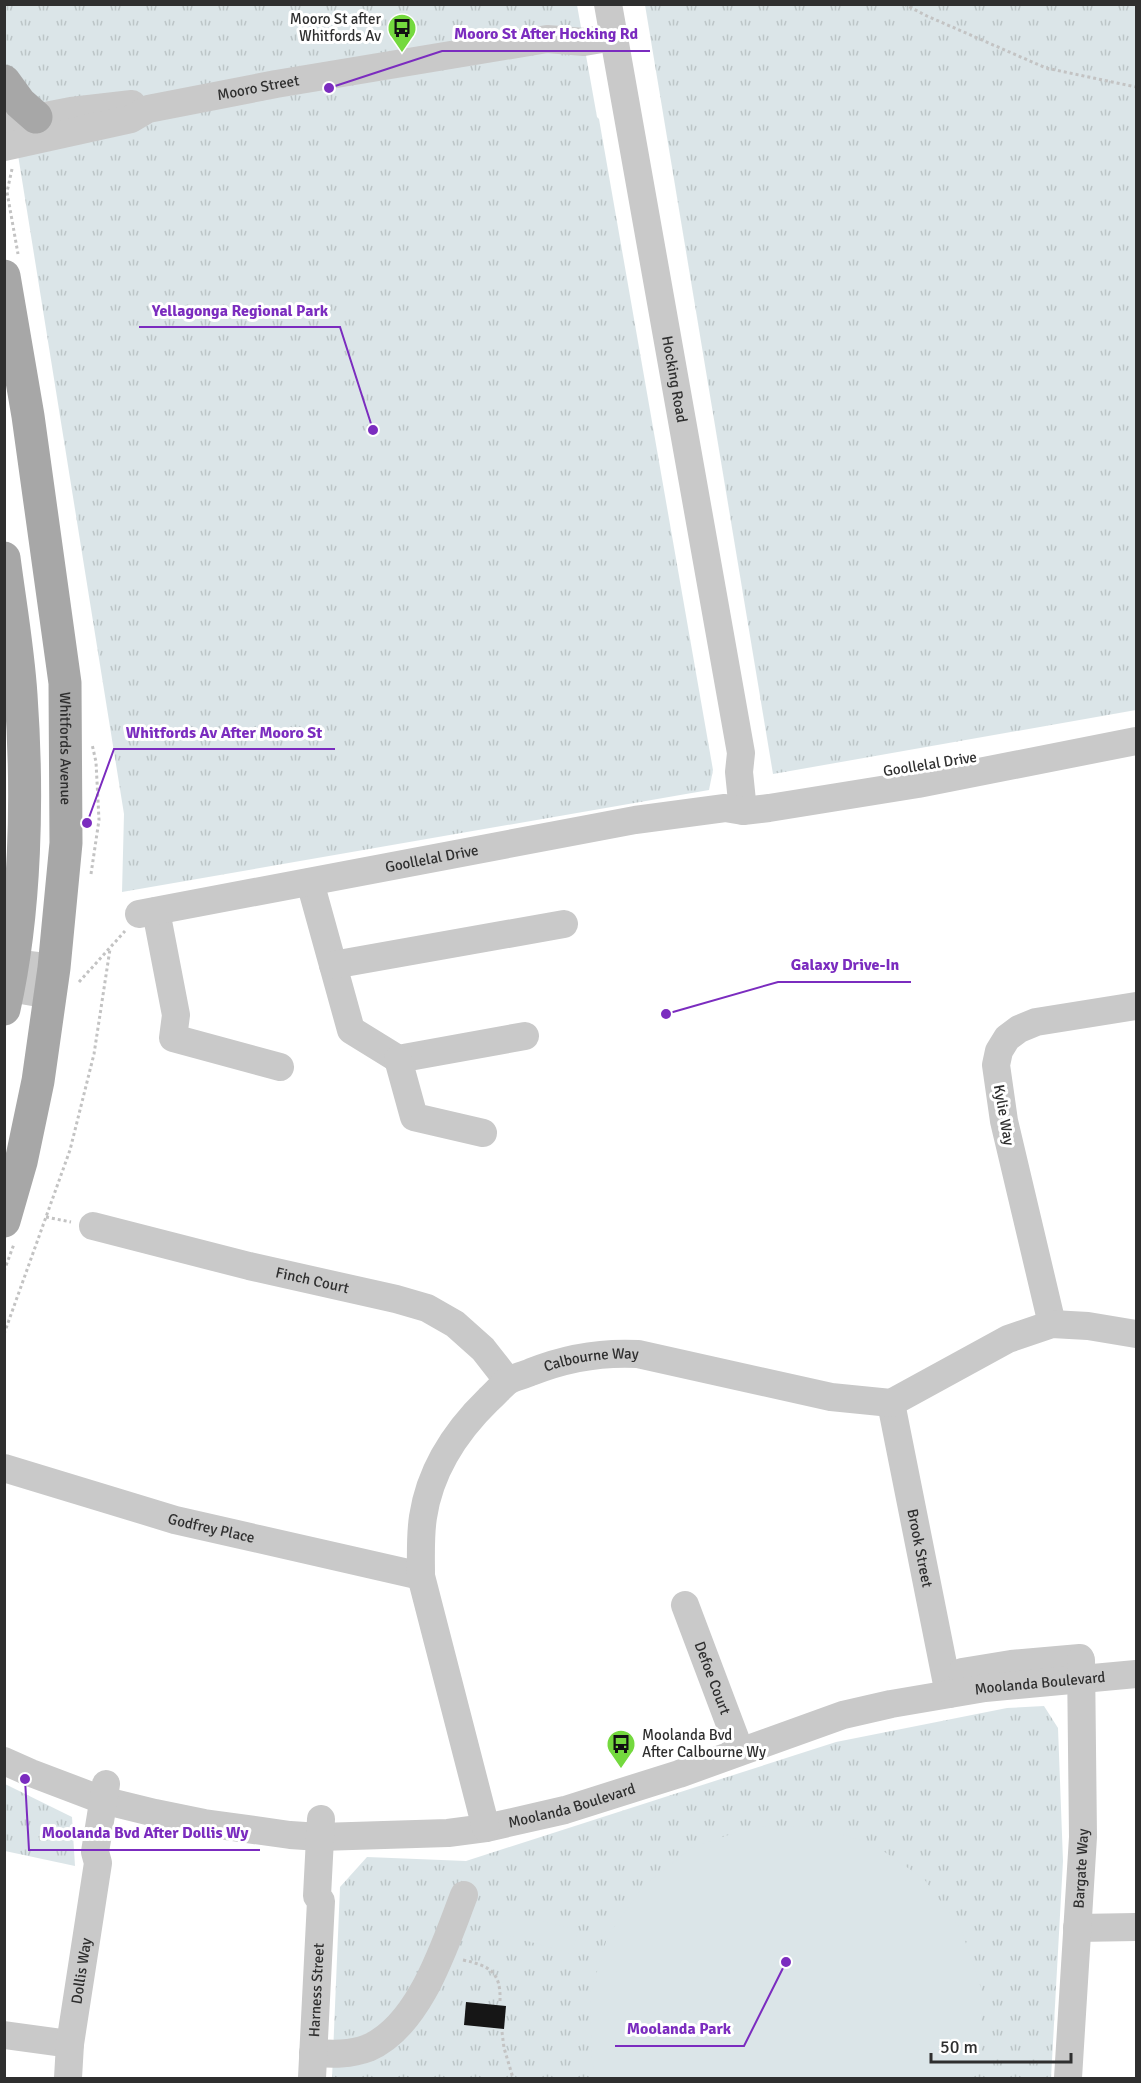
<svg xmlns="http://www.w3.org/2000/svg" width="1141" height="2083" font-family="Signika,sans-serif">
<defs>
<pattern id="park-tufts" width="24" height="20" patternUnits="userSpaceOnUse" patternTransform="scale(1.5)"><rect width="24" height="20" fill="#dbe5e8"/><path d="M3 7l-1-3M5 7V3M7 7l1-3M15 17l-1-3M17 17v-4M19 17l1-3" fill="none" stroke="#bcc5c7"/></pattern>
</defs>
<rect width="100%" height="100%" fill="#fff"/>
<g fill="url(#park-tufts)">
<path d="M 4,5 L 577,5 L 597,117 L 599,119 L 713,770 L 709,790 L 122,892 L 124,814 L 5,74 Z"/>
<path d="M 645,5 L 1136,5 L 1136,710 L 773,774 Z"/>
<path d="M 1044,1706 L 1058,1728 L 1063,1861 L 1051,2078 L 332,2078 L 340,1887 L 367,1857 L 466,1861 L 836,1742 L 1007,1708 Z"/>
<path d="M 5,1784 L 72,1817 L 75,1866 L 5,1851 Z"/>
</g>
<g fill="#dbe5e8">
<path d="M 814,1826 L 873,1844 L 924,1879 L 961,1929 L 981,1988 L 981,2050 L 972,2078 L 598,2078 L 592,2064 L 590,1995 L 608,1935 L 644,1885 L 693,1847 L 752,1827 Z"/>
<path d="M 506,1912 L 578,1930 L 572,1954 L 500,1933 Z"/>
</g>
<path fill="#161616" d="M 466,2002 L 506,2006 L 504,2029 L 464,2025 Z"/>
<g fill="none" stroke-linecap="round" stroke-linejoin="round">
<g stroke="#c3c3c3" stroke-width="3" stroke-dasharray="3 3" stroke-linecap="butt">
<path d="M 904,4 L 927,16 L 1046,68 L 1136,87"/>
<path d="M 12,169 L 7,192 L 18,254"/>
<path d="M 91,874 L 99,820 L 96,762 L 92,744"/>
<path d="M 79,982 L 125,931"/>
<path d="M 46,1217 L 71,1222"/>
<path d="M 4,1271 L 14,1244"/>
<path d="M 4,1334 L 70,1150 L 94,1054 L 110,949"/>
<path d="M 463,1960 C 490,1966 501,1972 500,2001"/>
<path d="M 502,2032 L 504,2048 L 513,2078"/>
</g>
<g stroke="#c9c9c9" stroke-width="28">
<path id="s1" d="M 608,4 L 741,753 L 739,772 L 743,811"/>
<path d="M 4,124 L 71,111 L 132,104"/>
<path id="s2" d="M 4,147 L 131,119 L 148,109 L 276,84 L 547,39 L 584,42 L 614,37"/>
<path d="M 310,882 L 351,1030 L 398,1059 L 525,1036"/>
<path d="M 156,911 L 176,1015 L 173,1038 L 280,1067"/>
<path id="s3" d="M 139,914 L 635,820 L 725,808 L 743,811 L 769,808 L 918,784 L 1136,741"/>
<path d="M 4,962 L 54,968"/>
<path d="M 333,965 L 564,924"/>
<path d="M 4,987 L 50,995"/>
<path d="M 398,1059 L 414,1117 L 483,1133"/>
<path id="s4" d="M 93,1226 L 249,1266 L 396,1299 L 427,1308 L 455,1324 L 483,1349 L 508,1381"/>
<path d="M 1052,1324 L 1004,1121 L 996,1065 L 999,1051 L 1007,1038 L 1019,1029 L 1036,1022 L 1136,1006"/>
<path id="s5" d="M 891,1403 L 949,1694"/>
<path id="s6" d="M 4,1468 L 175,1520 L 421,1576"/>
<path id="s7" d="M 685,1605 L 740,1751"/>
<path d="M 962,1672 L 1011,1664 L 1080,1658"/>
<path id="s8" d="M 4,1761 L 31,1773 L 102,1800 L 155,1813 L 204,1823 L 290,1835 L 320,1837 L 448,1833 L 486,1828 L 565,1810 L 679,1774 L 843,1715 L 891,1704 L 985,1688 L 1136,1674"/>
<path id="s9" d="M 486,1828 L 421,1576 C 421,1556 420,1536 423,1517 C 430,1470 456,1431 489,1399 C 496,1393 502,1385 509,1380 C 516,1377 524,1375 531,1372 C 566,1358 600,1352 638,1354 L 831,1397 L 891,1403 L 1008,1339 L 1052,1324 L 1088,1326 L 1136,1334"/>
<path d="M 1077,1928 L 1136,1927"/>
<path d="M 4,2035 L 70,2044"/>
<path d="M 313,2053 C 332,2054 350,2055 368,2048 C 420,2026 445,1944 464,1895"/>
<path id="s10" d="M 68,2078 L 70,2044 L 98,1863 L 95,1852 L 106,1784"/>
<path id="s11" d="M 312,2078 L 321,1901 L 317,1896 L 321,1819"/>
<path id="s12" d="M 1068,2078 L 1083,1837 L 1081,1660"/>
</g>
<g stroke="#a7a7a7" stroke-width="33">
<path d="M 4,81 L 20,103 L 36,117"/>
<path id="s13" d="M 4,276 L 28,416 L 65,683 L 66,843 L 54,968 L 38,1081 L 21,1162 L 4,1221"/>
<path d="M 4,558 C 10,604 18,649 21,695 C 28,794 26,912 4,1009"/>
</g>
</g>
<defs>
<g id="bus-pin" transform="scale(1.5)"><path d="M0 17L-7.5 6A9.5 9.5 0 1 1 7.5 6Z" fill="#74d93e" stroke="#fff"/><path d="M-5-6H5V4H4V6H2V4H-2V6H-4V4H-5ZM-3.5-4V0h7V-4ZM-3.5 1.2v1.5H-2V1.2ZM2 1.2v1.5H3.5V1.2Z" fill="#111"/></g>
</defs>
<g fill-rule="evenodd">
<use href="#bus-pin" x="402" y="28"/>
<use href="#bus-pin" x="621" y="1744"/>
</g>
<g text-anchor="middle" stroke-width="6" stroke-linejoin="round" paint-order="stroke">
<g font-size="15" fill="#2f2f2f" stroke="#fff" text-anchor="end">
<text x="381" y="24">Mooro St after<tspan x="381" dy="17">Whitfords Av</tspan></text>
<text x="642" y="1740" text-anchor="start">Moolanda Bvd<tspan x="642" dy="17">After Calbourne Wy</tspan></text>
</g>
<g font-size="15" fill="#2f2f2f" stroke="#fff">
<text dy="5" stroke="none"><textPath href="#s2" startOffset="262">Mooro Street</textPath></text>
<text dy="5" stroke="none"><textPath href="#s1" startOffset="381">Hocking Road</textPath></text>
<text dy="5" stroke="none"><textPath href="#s13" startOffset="477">Whitfords Avenue</textPath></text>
<text transform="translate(930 764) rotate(-9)" y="5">Goollelal Drive</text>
<text dy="5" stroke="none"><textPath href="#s3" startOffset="298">Goollelal Drive</textPath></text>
<text transform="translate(1004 1115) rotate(80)" y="5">Kylie Way</text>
<text dy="5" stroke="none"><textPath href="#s4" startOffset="226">Finch Court</textPath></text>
<text dy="5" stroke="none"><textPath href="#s9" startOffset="570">Calbourne Way</textPath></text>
<text dy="5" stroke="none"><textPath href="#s6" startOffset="216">Godfrey Place</textPath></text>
<text dy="5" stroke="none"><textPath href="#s5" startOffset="148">Brook Street</textPath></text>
<text dy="5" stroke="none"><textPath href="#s7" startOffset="78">Defoe Court</textPath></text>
<text dy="5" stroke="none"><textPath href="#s8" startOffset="1068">Moolanda Boulevard</textPath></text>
<text dy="5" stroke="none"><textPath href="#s8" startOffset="582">Moolanda Boulevard</textPath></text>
<text dy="5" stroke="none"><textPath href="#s12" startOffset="210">Bargate Way</textPath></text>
<text dy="5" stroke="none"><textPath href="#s10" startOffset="108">Dollis Way</textPath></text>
<text dy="5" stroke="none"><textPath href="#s11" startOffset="88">Harness Street</textPath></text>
</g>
</g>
<path fill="none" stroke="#7b2cbf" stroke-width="2" d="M329 88L442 51H650M373 430L340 327H139M87 823L114 749H335M666 1014L778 982H911M25 1779L29 1850H260M786 1962L744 2046H615"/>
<g fill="#7b2cbf" stroke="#fff" stroke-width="2">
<circle cx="329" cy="88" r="6"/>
<circle cx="373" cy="430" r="6"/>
<circle cx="87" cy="823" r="6"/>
<circle cx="666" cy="1014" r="6"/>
<circle cx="25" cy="1779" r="6"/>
<circle cx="786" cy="1962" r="6"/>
</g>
<g font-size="16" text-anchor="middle" font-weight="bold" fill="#7b2cbf" stroke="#fff" stroke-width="6" stroke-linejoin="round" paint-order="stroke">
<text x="546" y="39">Mooro St After Hocking Rd</text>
<text x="240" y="316">Yellagonga Regional Park</text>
<text x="224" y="738">Whitfords Av After Mooro St</text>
<text x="845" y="970">Galaxy Drive-In</text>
<text x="145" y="1838">Moolanda Bvd After Dollis Wy</text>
<text x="679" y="2034">Moolanda Park</text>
</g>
<rect width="1141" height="2083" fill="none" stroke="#2f2f2f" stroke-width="12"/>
<path d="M931 2053v9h140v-9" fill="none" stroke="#2f2f2f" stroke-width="3"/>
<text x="940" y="2053" font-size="18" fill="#2f2f2f" stroke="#ffffff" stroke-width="4.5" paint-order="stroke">50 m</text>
</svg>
